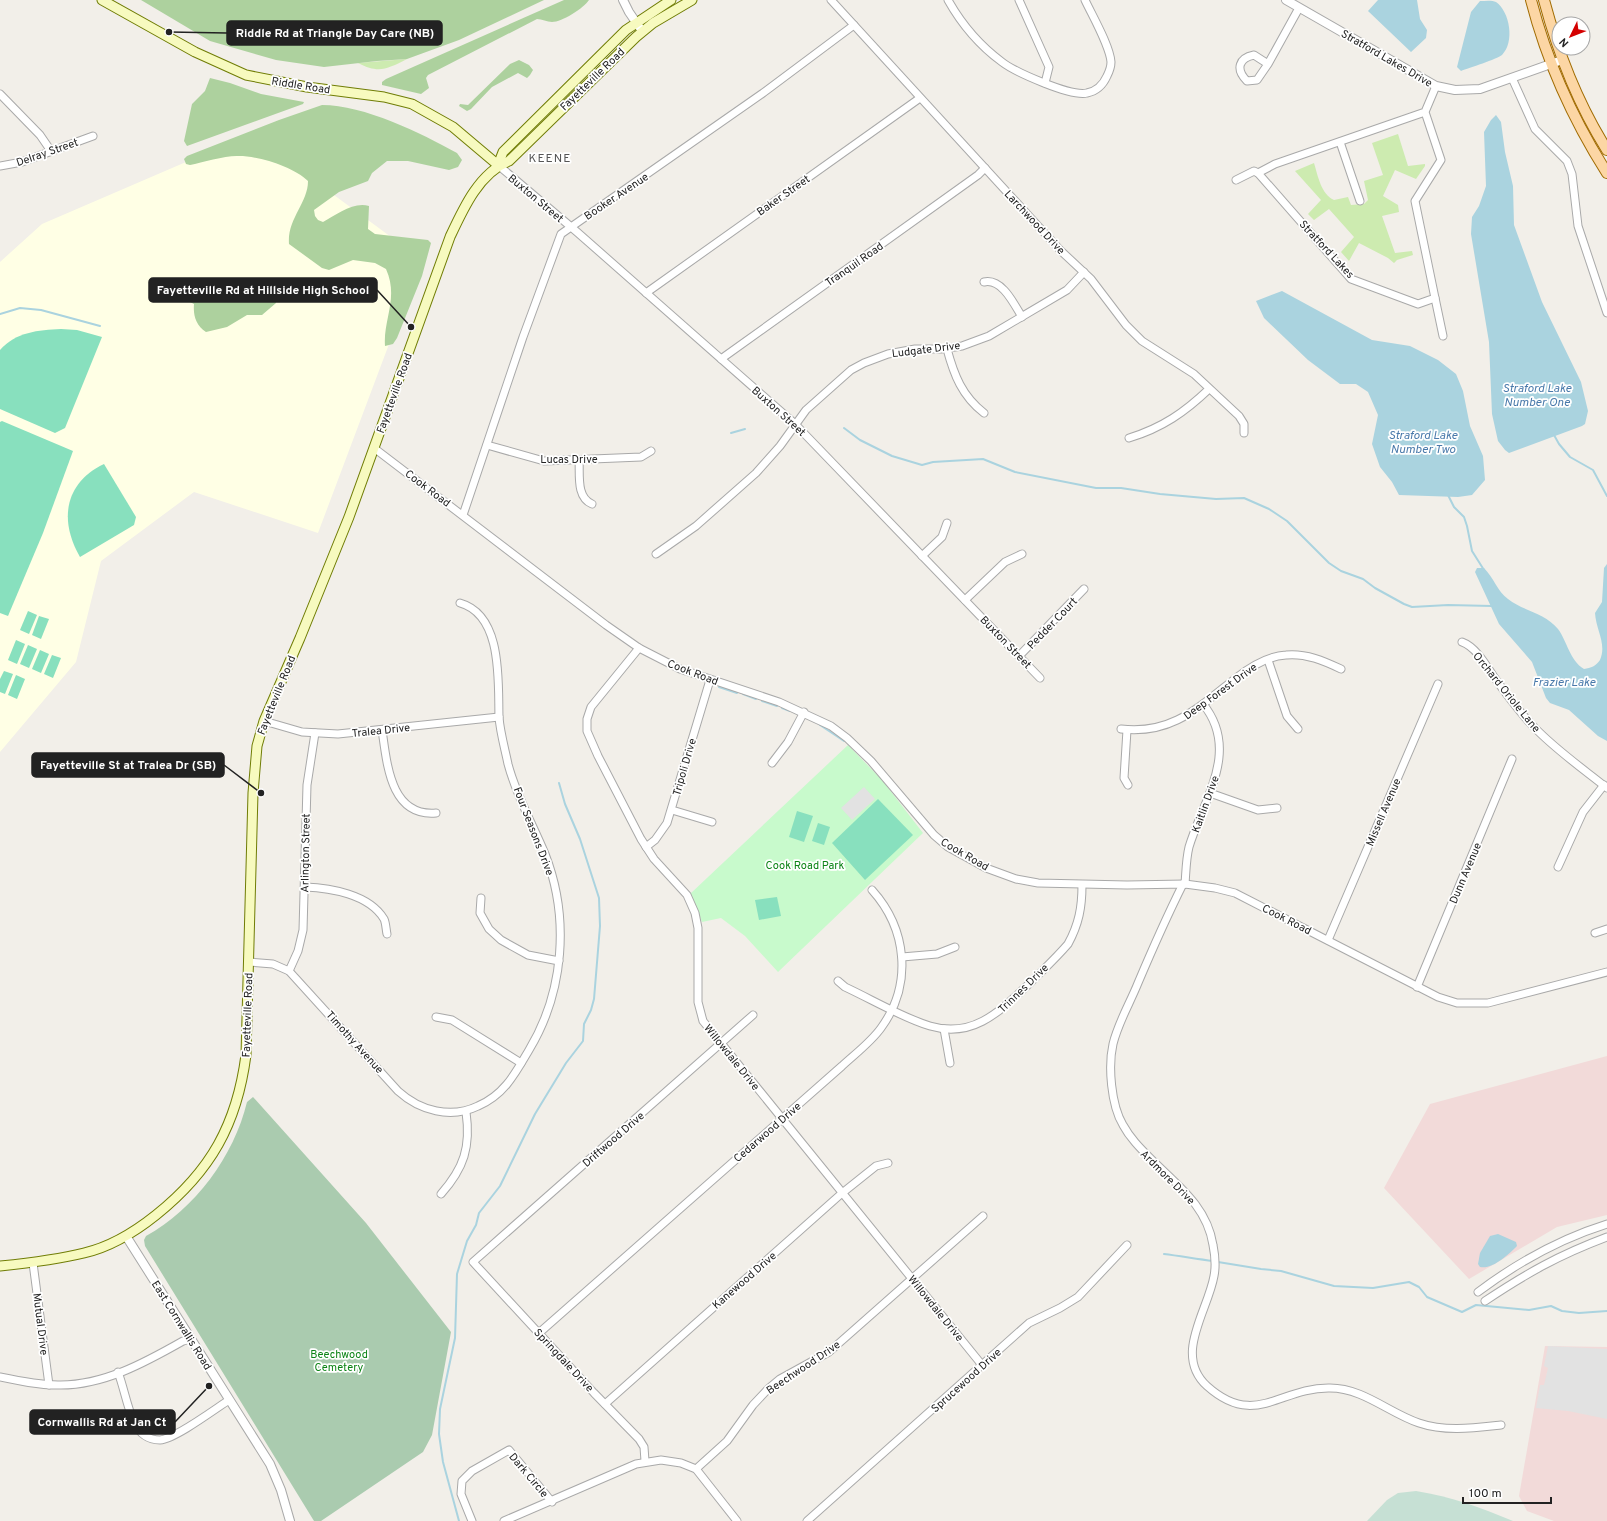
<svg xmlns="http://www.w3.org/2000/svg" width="1607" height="1521" font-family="Overpass,sans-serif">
<rect width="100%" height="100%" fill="#f2efe9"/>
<g fill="#f2dad9">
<path d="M 1607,1056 L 1607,1215 L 1557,1227 L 1469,1279 L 1384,1188 L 1430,1104 Z"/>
<path d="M 1545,1346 L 1607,1347 L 1607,1521 L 1554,1521 L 1527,1511 L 1519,1496 Z"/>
</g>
<path fill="#ffffe5" d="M 251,134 L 421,259 L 318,533 L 194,492 L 101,561 L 76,662 L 0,752 L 0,262 L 42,224 Z"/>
<g fill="#cdebb0">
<path d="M 407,59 C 387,69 379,74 358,63 Z"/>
<path d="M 1398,134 L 1408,166 L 1425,164 L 1425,166 L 1416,179 L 1395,170 L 1383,196 L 1398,205 L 1399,212 L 1382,216 L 1395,253 L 1412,251 L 1413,255 L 1397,260 L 1394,263 L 1388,258 L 1359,243 L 1349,261 L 1341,252 L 1354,237 L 1329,209 L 1314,220 L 1308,214 L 1321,200 L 1295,171 L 1314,163 C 1318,176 1321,194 1334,200 L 1348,197 L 1351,205 L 1364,204 L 1368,200 L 1364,181 L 1383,175 L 1372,143 Z"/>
</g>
<g fill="#add19e">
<path d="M 141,0 L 544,0 L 459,40 L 407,59 L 377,61 L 324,67 L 276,60 L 210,41 Z"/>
<path d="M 564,0 L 589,0 C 584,8 562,22 552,22 C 547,22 542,19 537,19 L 428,75 L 426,78 L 429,88 L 421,94 L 382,85 L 382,82 L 386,79 Z"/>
<path d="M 519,60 L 529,65 L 533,70 L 530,75 L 527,78 L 518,73 L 492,87 L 471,109 L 467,111 L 459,106 L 460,104 L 468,105 L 510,64 Z"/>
<path d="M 210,78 L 230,83 L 261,94 L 304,102 L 303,104 L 187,146 L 184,141 L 192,104 L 205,91 Z"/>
<path d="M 322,105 C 364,105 421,133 457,153 L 462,160 L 458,167 L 449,170 L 408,161 L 387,161 L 372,173 L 368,181 L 339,192 L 314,210 L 315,216 L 318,220 L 323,222 C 336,215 354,201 369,206 L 368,229 L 375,234 L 428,240 L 431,243 L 422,276 L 397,338 L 393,344 L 385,346 C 383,319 399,298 386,269 L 375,263 L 353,260 L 329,270 L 322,268 L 289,244 C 287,219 308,203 308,181 C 294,167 259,156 239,156 C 227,155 203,162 190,165 L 186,164 L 184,159 L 187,156 L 279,120 Z"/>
<path d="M 210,284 C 234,286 256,285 276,300 L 276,303 L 262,315 L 247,315 L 227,327 L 206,332 C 196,325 193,316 194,304 L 188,301 L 182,292 L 185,288 Z"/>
</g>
<path fill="#c6e0d4" d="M 1416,1491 C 1453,1497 1479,1507 1513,1521 L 1367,1521 L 1387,1500 L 1398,1493 Z"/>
<path fill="#aacbaf" d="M 253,1097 L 366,1223 L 451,1332 L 432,1435 L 423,1452 L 321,1521 L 314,1521 L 145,1246 L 144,1240 L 146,1236 C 195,1209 234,1156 247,1102 Z"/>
<path fill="#c8facc" d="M 848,745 L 882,780 L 923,833 L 778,972 L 745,936 L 721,918 L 702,922 L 690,894 Z"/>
<g fill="#88e0be">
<path d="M 61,329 L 77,330 L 102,337 L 65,428 L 55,433 L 0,409 L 0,350 C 16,332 38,330 61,329 Z"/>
<path d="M 2,421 L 73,451 L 43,533 L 8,616 L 0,613 L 0,422 Z"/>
<path d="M 104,464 L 136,517 L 134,525 L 80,557 C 59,521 64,483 104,464 Z"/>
<path d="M 28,611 L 37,615 L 29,634 L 20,630 Z"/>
<path d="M 39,616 L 49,619 L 41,639 L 32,635 Z"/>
<path d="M 16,640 L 25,644 L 17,664 L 8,660 Z"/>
<path d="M 28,645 L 37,649 L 29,668 L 20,664 Z"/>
<path d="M 40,650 L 49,654 L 41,673 L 32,669 Z"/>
<path d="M 52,655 L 61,658 L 53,678 L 44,674 Z"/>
<path d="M 4,671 L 13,674 L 5,694 L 0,692 L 0,679 Z"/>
<path d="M 16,675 L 25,679 L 17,699 L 8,695 Z"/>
<path d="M 878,799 L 913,835 L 865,880 L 832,843 Z"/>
<path d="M 797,811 L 813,816 L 804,842 L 789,837 Z"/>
<path d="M 818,823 L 830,827 L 824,845 L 812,841 Z"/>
<path d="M 777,897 L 781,916 L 759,920 L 755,900 Z"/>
</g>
<g fill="#e2e2e2">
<path d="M 864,787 L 875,799 L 852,820 L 841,808 Z"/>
<path d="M 1548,1346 L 1607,1349 L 1607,1419 L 1568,1411 L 1536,1408 L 1540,1385 L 1544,1385 L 1548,1368 L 1544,1366 Z"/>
</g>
<g fill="#aad3df">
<path d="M 1378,0 L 1417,0 L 1420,19 L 1427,30 L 1426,38 L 1411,52 L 1368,11 Z"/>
<path d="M 1480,1 C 1485,1 1492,0 1496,2 C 1510,12 1515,42 1502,55 C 1497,59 1469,68 1461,71 L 1457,67 L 1471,12 Z"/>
<path d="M 1496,115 L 1501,122 L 1505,152 L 1513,186 L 1514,225 L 1542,302 L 1581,382 L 1588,411 L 1585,424 L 1582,426 L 1509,453 L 1505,450 L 1498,441 L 1492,414 L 1489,342 L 1471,234 L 1472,217 L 1479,206 L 1486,186 L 1484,132 L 1491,120 Z"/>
<path d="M 1282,291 L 1372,340 L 1410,346 L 1438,360 L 1456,374 L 1463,391 L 1470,426 L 1483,456 L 1485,480 L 1472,495 L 1458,497 L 1399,495 L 1392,482 L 1380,467 L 1372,444 L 1378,415 L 1368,392 L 1356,384 L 1340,384 L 1308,360 L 1264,318 L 1256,301 Z"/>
<path d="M 1607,564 L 1607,741 L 1598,736 L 1569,710 L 1550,703 L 1546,698 L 1532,662 L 1499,624 L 1475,572 L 1477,568 L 1484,568 C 1494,578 1497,591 1508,599 C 1523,611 1545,613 1558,629 C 1567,641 1570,661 1584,669 C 1591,668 1596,666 1600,660 C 1607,644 1596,630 1595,613 L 1602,602 L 1604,568 Z"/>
<path d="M 1498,1234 L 1516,1242 L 1517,1246 C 1509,1254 1492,1270 1480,1267 L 1478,1264 L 1480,1253 L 1490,1236 Z"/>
</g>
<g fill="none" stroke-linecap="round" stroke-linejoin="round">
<g stroke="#aad3df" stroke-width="2">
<path d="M 0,314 L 20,308 L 41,310 L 100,326"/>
<path d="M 844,428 L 860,440 L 892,456 L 922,465 L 933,462 L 983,459 L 1015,472 L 1096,488 L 1121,488 L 1160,494 L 1216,499 L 1244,498 L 1269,509 L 1287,521 L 1329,563 L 1341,571 L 1363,579 L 1375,588 L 1404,604 L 1412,607 L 1448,605 L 1492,606"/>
<path d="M 731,433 L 745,429"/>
<path d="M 1554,435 L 1559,444 L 1570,457 L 1593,470 L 1607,496"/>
<path d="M 1448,495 L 1454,507 L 1464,517 L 1467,526 L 1472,551 L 1484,570"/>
<path d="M 719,687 L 737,693"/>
<path d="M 743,694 L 756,699"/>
<path d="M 762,701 L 777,706"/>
<path d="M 782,708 L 790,711"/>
<path d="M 820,725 L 844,741"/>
<path d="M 1164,1254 C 1180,1256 1197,1259 1213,1261"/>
<path d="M 1218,1262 L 1261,1269 L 1281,1271 L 1334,1286 L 1373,1288 L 1409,1282 L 1419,1287 L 1427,1297 L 1462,1312 L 1476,1305 L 1529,1310 L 1551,1306 L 1562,1311 L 1579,1313 L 1607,1311"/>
<path d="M 459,1521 L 443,1462 L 439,1434 L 440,1409 L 455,1338 L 457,1274 L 467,1241 L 476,1225 L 479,1213 L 500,1186 L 535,1114 L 566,1063 L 583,1041 L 584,1024 L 591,1010 L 594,999 L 600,926 L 599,898 L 580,839 L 565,804 L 559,783"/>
</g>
<g stroke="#a9a9a9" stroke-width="9">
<g id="minor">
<path d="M 831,0 L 1060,250 L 1091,279 L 1126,325 L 1142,341 L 1194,374 L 1239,416 L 1244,424 L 1244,433"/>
<path d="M 948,0 C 962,25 979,45 1002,62 C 1015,72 1071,97 1087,93 C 1097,91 1103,85 1107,76 C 1109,72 1111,67 1111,62 C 1110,46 1092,15 1085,0"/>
<path d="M 1019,0 L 1049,67 L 1045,83"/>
<path d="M 1268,64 L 1254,55 C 1239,58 1235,69 1247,81 L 1257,80 L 1268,64 L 1299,8"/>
<path d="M 1512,78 L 1535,129 L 1567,161 L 1572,174 L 1578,226 L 1607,313"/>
<path d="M 0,94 L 40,135 L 51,151"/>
<path d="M 1425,112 L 1275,164 L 1258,173 L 1351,279 L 1418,304 L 1435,298 L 1415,201 L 1441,160 L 1425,112 L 1436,86"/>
<path d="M 1340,142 L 1360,201"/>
<path d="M 498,165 L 577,232 L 795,424 L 1040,678"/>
<path d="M 0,166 L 22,162 L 93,136"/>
<path d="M 1236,180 L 1254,171 L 1258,173"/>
<path d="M 984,282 C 1002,278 1014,304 1022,317"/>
<path d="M 646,293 L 920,98"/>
<path d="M 1435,298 L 1443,336"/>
<path d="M 947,349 C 954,375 962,396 984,413"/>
<path d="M 721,359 L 978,175 L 985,168"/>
<path d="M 1129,438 C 1162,428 1185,412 1209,389"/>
<path d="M 487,445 L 544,461 L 641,457 L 651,451"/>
<path d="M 374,448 L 606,625 L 639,648 L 680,669 L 779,702 L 831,726 L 847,738 L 871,761 L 934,835 L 948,847 L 986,868 L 1016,879 L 1038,883 L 1127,885 L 1185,884 L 1215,888 L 1235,893 L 1438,997 L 1457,1003 L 1488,1003 L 1607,972"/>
<path d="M 579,460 C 580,475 576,497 592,504"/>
<path d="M 463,515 L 523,337 L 561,234 L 763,93 L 854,25"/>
<path d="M 656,554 L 696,526 L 756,473 L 780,446 L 806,410 L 851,370 L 864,363 L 888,354 L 915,349 L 941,349 L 962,346 L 989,336 L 1067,290 L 1084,272"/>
<path d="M 922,556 L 942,537 L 947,523"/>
<path d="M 965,600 L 1005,562 L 1022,554"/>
<path d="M 1462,642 C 1476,647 1486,665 1494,677 C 1507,695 1519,712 1534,727 C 1556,750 1582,768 1607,788"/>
<path d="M 639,648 L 591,707 L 587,719 L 587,731 L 598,756 L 641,839 L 654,859 L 687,895 L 695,913 L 698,928 L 698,1002 L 703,1021 L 982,1365"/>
<path d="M 1019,656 L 1084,589"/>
<path d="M 1268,660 L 1287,716 L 1298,729"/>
<path d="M 264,721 L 302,732 L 338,734 L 499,717"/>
<path d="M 1121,729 C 1172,735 1199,707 1236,678 C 1250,667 1267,656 1286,655 C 1306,653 1324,661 1341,669"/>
<path d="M 382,730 C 387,763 390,817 436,813"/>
<path d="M 1127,730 L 1124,778 L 1128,785"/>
<path d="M 772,763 L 788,742 L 804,712"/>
<path d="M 1210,793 L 1258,810 L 1277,808"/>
<path d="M 672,810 L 712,822"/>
<path d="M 646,847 L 655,840 L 667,823 L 710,680"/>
<path d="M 1558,867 L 1583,812 L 1604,785"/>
<path d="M 1183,884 C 1167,916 1152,950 1138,983 C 1130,1003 1118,1023 1113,1044 C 1108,1066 1111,1105 1123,1125 C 1130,1138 1140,1148 1151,1159 C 1177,1185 1207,1206 1213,1245 C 1215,1255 1216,1266 1214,1276 C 1208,1311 1173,1355 1207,1386 C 1255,1429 1280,1387 1330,1388 C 1363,1388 1389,1413 1419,1423 C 1445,1432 1474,1428 1501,1425"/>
<path d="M 1185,884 C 1186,872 1186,859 1189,847 C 1203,800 1241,751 1203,704"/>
<path d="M 305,887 C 330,888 369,894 384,919 C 386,923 386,930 387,934"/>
<path d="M 481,898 L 480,913 L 489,929 L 501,940 L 528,955 L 559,961"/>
<path d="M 1595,933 L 1607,929"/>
<path d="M 1328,940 L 1438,684"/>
<path d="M 902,957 L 937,954 L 955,947"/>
<path d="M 249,962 L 273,964 L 289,971 L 398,1091 C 420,1111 451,1119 478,1106 C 504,1095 515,1074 529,1050 C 564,992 570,918 545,854 C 533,825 516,795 508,764 C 505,749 500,732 499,717 C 498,682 503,615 460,603"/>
<path d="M 289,971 L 298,951 L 303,930 L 307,785 L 315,733"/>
<path d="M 838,981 L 845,987 C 871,999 903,1018 930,1026 C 974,1039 1001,1010 1030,983 C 1043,970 1056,958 1068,944 C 1079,924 1082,907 1082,885"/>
<path d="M 1417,987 L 1512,759"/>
<path d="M 436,1017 L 452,1020 L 521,1063"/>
<path d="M 944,1029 L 950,1063"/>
<path d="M 441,1194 C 464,1168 471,1147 466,1112"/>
<path d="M 33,1263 L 49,1385"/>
<path d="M 1478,1292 C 1518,1262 1559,1239 1607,1224"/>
<path d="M 1485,1301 C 1527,1273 1559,1255 1607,1237"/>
<path d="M 539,1333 L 842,1066 C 855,1054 871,1042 881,1028 C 913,984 907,929 872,890"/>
<path d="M 118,1372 C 124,1388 127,1407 134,1422 C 139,1433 148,1440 160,1440 C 175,1439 215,1409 229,1400"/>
<path d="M 0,1377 C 19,1381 38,1385 58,1385 C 103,1386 146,1362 183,1341 L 191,1339"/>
<path d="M 605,1404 L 841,1194 L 876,1166 L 888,1163"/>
<path d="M 645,1461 L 644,1447 L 639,1439 L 594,1393 L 473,1262 L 753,1015"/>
<path d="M 696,1469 L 727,1441 L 753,1405 L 768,1389 L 780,1379 L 829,1352 L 983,1216"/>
<path d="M 472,1521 L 461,1494 L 462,1481 L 472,1471 L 509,1450 L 552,1502"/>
<path d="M 504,1521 L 636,1464 L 661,1460 L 681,1463 L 696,1469 L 737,1521"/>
<path d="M 807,1521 L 1029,1323 L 1060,1308 L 1078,1297 L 1127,1245"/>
</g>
</g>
<g stroke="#a9a9a9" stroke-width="10">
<g id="tertiary">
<path d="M 623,0 L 629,12 L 642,31"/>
<path d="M 1286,0 L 1436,86 L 1455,90 L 1480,89 L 1562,60"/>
<path d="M 126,1236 L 270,1464 L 281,1490 L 290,1521"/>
</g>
</g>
<g stroke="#707d05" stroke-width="11">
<g id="secondary">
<path d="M 102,0 L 195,52 L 246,75 L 307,87 L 384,97 L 412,104 L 453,127 L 498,165"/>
<path d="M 498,165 L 503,152 L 626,30 L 671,0"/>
<path d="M 0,1266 C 29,1263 56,1260 84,1253 C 110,1247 136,1231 156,1215 C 211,1171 237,1124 246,1055 L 253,793 L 257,746 L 264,721 L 300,638 L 349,517 L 450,237 C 463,209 479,173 509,161 L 636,37 L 653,23 L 692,0"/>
</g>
</g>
<g stroke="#a06b00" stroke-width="12">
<g id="primary">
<path d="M 1531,0 C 1547,62 1572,118 1607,173"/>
<path d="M 1544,0 C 1558,53 1578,104 1607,150"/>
</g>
</g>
<use href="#minor" stroke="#fff" stroke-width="7"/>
<use href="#tertiary" stroke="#fff" stroke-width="8"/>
<use href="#secondary" stroke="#f7fabf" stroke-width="9"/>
<use href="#primary" stroke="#fcd6a4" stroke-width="10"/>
</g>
<g text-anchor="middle" stroke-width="3.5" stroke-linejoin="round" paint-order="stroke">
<g font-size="11" fill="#222" stroke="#fff">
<text transform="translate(1387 58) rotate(30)" y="4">Stratford Lakes Drive</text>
<text transform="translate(592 79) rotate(-44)" y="4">Fayetteville Road</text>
<text transform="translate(301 85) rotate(9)" y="4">Riddle Road</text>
<text transform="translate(47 152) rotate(-19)" y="4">Delray Street</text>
<text transform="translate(783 195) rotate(-35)" y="4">Baker Street</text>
<text transform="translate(616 196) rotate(-34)" y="4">Booker Avenue</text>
<text transform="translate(536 198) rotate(40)" y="4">Buxton Street</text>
<text transform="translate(1035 222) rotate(47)" y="4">Larchwood Drive</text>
<text transform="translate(1327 249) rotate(47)" y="4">Stratford Lakes</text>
<text transform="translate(854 264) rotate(-35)" y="4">Tranquil Road</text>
<text transform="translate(926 349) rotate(-7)" y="4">Ludgate Drive</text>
<text transform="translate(394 393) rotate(-70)" y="4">Fayetteville Road</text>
<text transform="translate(779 411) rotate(42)" y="4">Buxton Street</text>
<text x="569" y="463">Lucas Drive</text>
<text transform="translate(428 488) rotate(37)" y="4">Cook Road</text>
<text transform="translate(1052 623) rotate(-46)" y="4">Pedder Court</text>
<text transform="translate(1006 642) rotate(46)" y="4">Buxton Street</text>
<text transform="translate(693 672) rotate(21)" y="4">Cook Road</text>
<text transform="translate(1220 691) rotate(-36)" y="4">Deep Forest Drive</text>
<text transform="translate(1507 692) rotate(51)" y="4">Orchard Oriole Lane</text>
<text transform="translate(276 695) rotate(-68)" y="4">Fayetteville Road</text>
<text transform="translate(381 730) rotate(-6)" y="4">Tralea Drive</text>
<text transform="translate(684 767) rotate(-74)" y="4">Tripoli Drive</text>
<text transform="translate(1205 804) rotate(-70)" y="4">Kaitlin Drive</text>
<text transform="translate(1383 812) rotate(-67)" y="4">Missell Avenue</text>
<text transform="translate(534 831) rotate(69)" y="4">Four Seasons Drive</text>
<text transform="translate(305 853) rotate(-89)" y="4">Arlington Street</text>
<text transform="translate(965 854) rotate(30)" y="4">Cook Road</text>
<text transform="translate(1465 873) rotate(-67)" y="4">Dunn Avenue</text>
<text transform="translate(1287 919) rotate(27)" y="4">Cook Road</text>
<text transform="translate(1023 988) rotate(-44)" y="4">Trinnes Drive</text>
<text transform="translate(247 1015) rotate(-88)" y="4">Fayetteville Road</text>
<text transform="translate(355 1042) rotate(48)" y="4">Timothy Avenue</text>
<text transform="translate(732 1057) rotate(51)" y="4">Willowdale Drive</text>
<text transform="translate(767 1132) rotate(-41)" y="4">Cedarwood Drive</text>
<text transform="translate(613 1139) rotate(-41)" y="4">Driftwood Drive</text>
<text transform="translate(1168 1177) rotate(45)" y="4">Ardmore Drive</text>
<text transform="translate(744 1280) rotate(-41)" y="4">Kanewood Drive</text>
<text transform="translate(936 1308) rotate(51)" y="4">Willowdale Drive</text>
<text transform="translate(41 1324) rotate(83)" y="4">Mutual Drive</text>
<text transform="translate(182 1325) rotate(58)" y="4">East Cornwallis Road</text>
<text transform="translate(564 1360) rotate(47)" y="4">Springdale Drive</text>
<text transform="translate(803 1367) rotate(-34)" y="4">Beechwood Drive</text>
<text transform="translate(966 1380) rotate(-42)" y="4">Sprucewood Drive</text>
<text transform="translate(529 1475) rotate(50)" y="4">Dark Circle</text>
</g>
<g font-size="11" fill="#0c8416" stroke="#fff">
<text x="805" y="869">Cook Road Park</text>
<text x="339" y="1358">Beechwood<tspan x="339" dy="13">Cemetery</tspan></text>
</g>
<g font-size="12" letter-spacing="1" fill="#555" stroke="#fff">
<text x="550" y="162">KEENE</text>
</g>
<g font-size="12" font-style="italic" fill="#4a7aab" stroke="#fff">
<text x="1537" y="392">Straford Lake<tspan x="1537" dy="14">Number One</tspan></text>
<text x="1423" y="439">Straford Lake<tspan x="1423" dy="14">Number Two</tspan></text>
<text x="1564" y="686">Frazier Lake</text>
</g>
</g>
<path fill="none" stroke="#222" stroke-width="1.5" d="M169 32L227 33M411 327L377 290M261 793L224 765M209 1386L175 1422"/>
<g fill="#222" stroke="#fff" stroke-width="1.5">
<circle cx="169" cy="32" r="4"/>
<circle cx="411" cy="327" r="4"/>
<circle cx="261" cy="793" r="4"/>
<circle cx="209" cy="1386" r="4"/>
</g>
<g fill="#222" stroke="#222" stroke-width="1.5">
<rect x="227" y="21" width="215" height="24" rx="4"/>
<rect x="149" y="278" width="228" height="24" rx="4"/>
<rect x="32" y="753" width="192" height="24" rx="4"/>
<rect x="30" y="1410" width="145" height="24" rx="4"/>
</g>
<g font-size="12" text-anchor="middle" font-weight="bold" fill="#fff">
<text x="335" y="37">Riddle Rd at Triangle Day Care (NB)</text>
<text x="263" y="294">Fayetteville Rd at Hillside High School</text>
<text x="128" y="769">Fayetteville St at Tralea Dr (SB)</text>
<text x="102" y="1426">Cornwallis Rd at Jan Ct</text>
</g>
<g transform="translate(1571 36) rotate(227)"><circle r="19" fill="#ffffff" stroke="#a7a7a7"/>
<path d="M0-3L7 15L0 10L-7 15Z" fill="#d40000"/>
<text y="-6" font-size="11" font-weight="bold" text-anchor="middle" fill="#222222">N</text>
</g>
<path d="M1463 1497v6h88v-6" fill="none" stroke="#222222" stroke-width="2"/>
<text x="1469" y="1497" font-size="12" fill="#222222" stroke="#ffffff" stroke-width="3" paint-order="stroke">100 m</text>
</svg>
